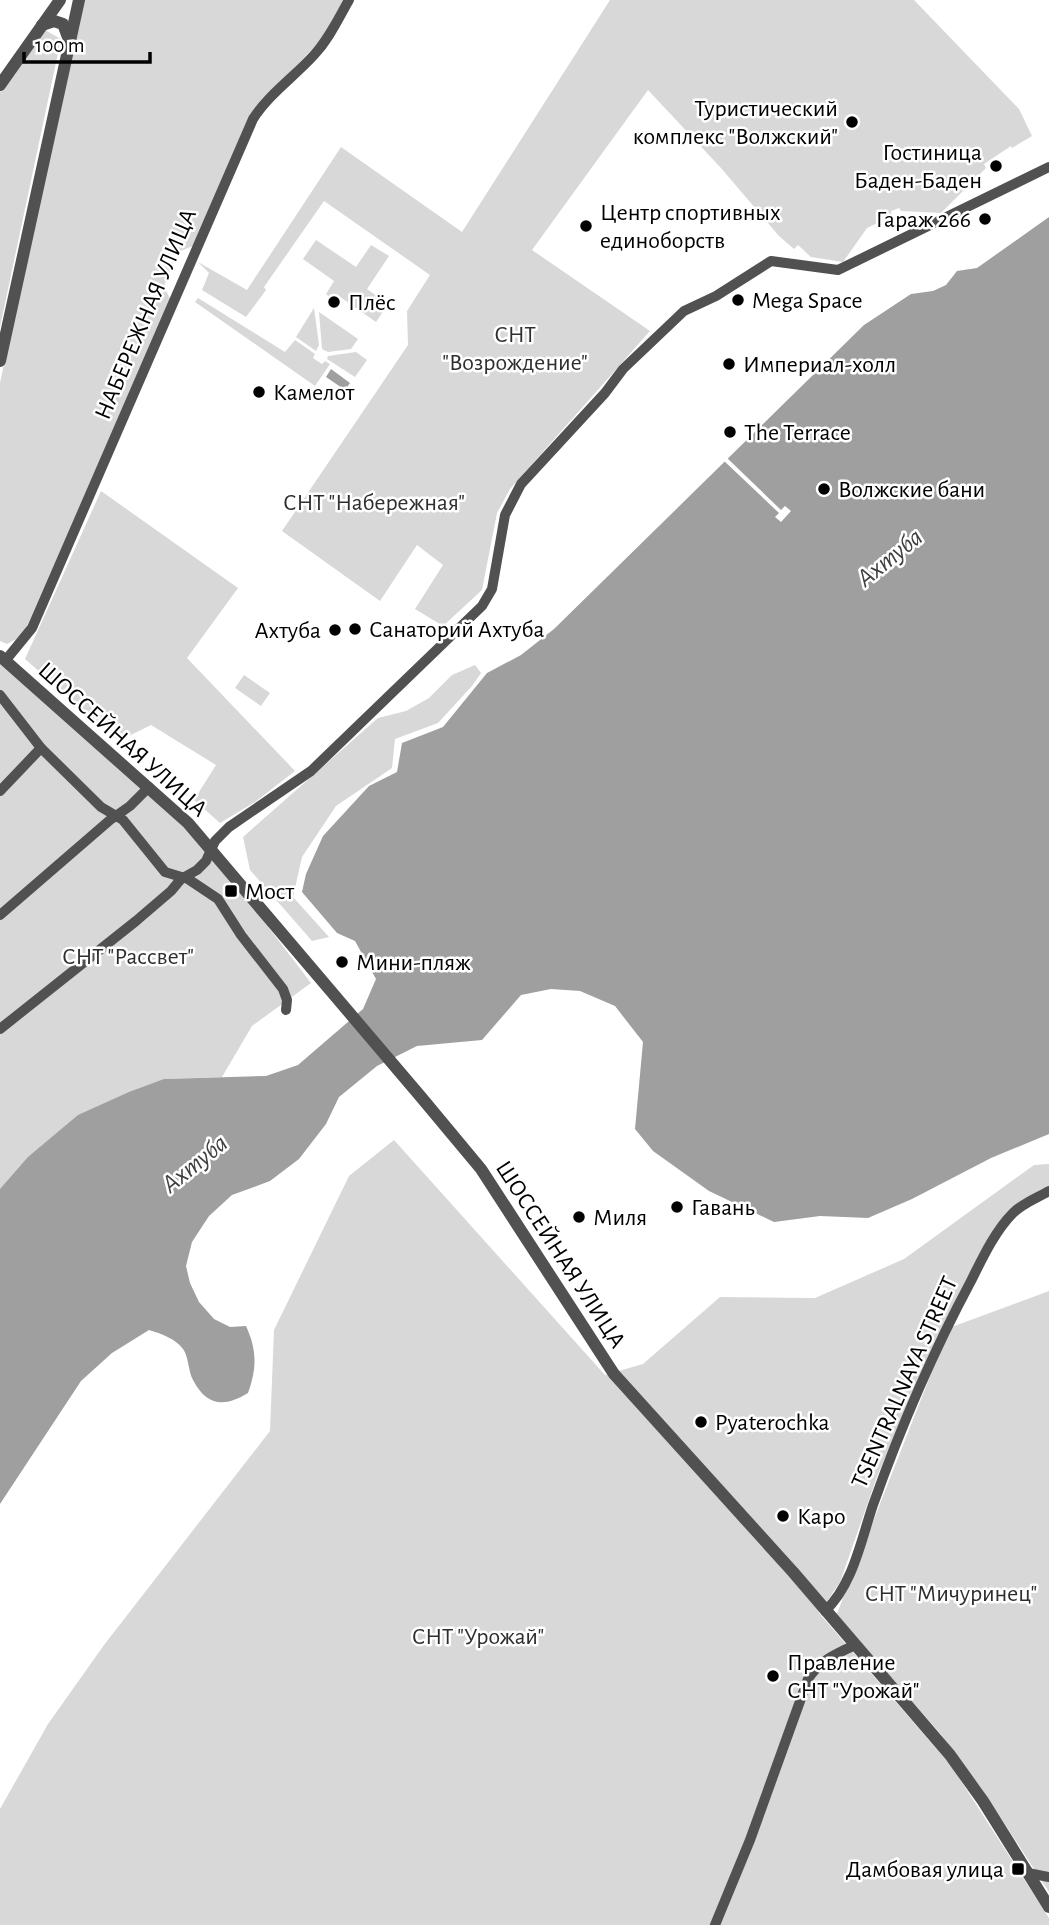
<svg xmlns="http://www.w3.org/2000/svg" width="1049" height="1925" font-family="'Alegreya Sans',sans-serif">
<rect width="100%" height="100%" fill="#fff"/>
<g fill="#d8d8d8">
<path d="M 82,0 L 346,0 L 326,35 L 255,108 L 193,246 L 178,252 L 164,286 L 170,299 L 28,624 L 22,636 L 7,644 L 0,641 L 0,383 Z"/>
<path d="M 610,0 L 914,0 L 1019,109 L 1032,136 L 1012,148 L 1011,146 L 984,164 L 986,168 L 941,213 L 901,211 L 899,208 L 891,211 L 892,216 L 867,228 L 843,262 L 811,257 L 798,245 L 794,249 L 779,236 L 721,168 L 648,90 L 532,250 L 650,331 L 510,489 L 497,513 L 482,590 L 443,626 L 415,609 L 443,565 L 417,545 L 380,601 L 282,531 L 408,345 L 407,311 L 430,275 L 324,201 L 264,287 L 266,290 L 246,317 L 202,290 L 209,273 L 198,262 L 247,290 L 341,147 L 462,232 Z"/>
<path d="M 45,30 L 61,39 L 0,327 L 0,92 Z"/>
<path d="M 316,240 L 356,267 L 371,245 L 389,256 L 367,289 L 388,304 L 376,322 L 336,294 L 332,299 L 326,294 L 334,281 L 303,259 Z"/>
<path d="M 198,298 L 285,352 L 295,340 L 315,354 L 313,358 L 322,364 L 325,361 L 330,364 L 315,386 L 195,302 Z"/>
<path d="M 314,308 L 319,345 L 316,351 L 296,337 Z"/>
<path d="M 319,312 L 358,339 L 351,349 L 328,352 L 322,349 Z"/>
<path d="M 356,352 L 367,360 L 355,377 L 327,359 L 328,356 Z"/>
<path d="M 101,491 L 238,588 L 187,658 L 295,771 L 255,802 L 220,823 L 194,800 L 216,765 L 151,725 L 119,741 L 25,659 Z"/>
<path d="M 0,659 L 184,824 L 244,895 L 311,983 L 252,1026 L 222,1077 L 164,1079 L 0,1192 Z"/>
<path d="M 475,665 L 481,673 L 472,686 L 438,723 L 395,739 L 392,768 L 336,806 L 302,857 L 293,897 L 329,937 L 312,941 L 250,870 L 243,837 L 378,718 L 406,711 L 429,698 L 452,675 Z"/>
<path d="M 244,675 L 270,693 L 261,706 L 235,688 Z"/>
<path d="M 394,1140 L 605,1375 L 643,1364 L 720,1297 L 815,1298 L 904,1259 L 1034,1165 L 1049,1164 L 1049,1192 L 1013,1211 L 946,1324 L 878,1474 L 840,1582 L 819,1613 L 952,1767 L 1049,1918 L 1049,1925 L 0,1925 L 0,1809 L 48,1724 L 104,1645 L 270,1431 L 274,1330 L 349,1176 Z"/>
<path d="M 1049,1291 L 1049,1892 L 982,1789 L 940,1733 L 836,1616 L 949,1328 Z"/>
</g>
<g fill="#9f9f9f">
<path d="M 1049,217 L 1049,1134 L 991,1158 L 912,1199 L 868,1218 L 820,1216 L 774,1222 L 709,1191 L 653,1151 L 635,1129 L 643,1042 L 615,1006 L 580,991 L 551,989 L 521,995 L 482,1040 L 417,1046 L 377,1066 L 339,1097 L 326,1124 L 299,1159 L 270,1181 L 232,1195 L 209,1216 L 192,1242 L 186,1266 L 190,1283 L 199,1302 L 214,1319 L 230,1327 L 246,1326 C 257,1350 257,1368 248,1393 C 225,1407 207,1407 193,1380 C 188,1371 189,1357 183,1349 C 175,1338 161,1334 149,1330 L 112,1353 L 81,1381 L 0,1504 L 0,1189 L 28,1157 L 78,1115 L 129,1092 L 164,1079 L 266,1076 L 298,1065 L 363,1009 L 376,979 L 355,941 L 337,933 L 302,892 L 306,874 L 323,836 L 369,786 L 397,772 L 402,743 L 443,727 L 487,673 L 521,655 L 554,629 L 864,325 L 911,294 L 933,291 L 946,285 L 957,271 L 977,268 Z"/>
<path d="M 331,369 L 350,383 L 345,390 L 326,377 Z"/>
</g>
<path fill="#fff" d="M 725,456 L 781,510 L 785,506 L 791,511 L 781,522 L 775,517 L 779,513 L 722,459 Z"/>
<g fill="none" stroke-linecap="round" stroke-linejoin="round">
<g stroke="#515151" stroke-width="10">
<path d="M 5,661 L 32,628 L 253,119 C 269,94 294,77 314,55 C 329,39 338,19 349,0"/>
<path d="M 0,695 L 41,748 L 101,807 L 123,820 L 165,872 L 188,879 L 218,899 L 241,935 L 283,989 L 287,1000 L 286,1010"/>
<path d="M 0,791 L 41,748"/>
<path d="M 0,915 L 110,820 L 130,806 L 149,787"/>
<path d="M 0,1029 L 136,921 L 171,891 L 181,879 L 197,870 L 206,861 L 215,841 L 229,827 L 311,771 L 482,606 L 492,589 L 505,515 L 521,484 L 605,393 L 623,369 L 684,311 L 716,296 L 771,261 L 838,270 L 1049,167"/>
<path d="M 825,1611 C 853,1585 861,1540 873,1505 C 900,1429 933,1352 971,1281 C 982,1259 995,1231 1013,1213 C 1023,1203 1037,1198 1049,1191"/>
<path d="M 1028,1873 L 1049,1877"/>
<path d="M 715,1925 L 750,1840 L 808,1679 C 819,1661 836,1654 855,1645"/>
</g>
<g stroke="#515151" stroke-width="12">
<path d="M 42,25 L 54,21 L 63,24 L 69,40"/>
<path d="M 0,85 L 60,0"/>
<path d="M 0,361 L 79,0"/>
<path d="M 0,656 L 188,823 L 421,1097 L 481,1169 L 614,1374 L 793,1572 L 950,1755 L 983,1801 L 1049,1907"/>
</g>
</g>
<g fill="#000" stroke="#fff" stroke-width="2.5">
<circle cx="852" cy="122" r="7"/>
<circle cx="996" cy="166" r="7"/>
<circle cx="985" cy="219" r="7"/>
<circle cx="586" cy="226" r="7"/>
<circle cx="738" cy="300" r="7"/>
<circle cx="334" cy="302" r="7"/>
<circle cx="729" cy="364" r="7"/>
<circle cx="259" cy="392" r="7"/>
<circle cx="730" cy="432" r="7"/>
<circle cx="824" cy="489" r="7"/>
<circle cx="355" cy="629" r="7"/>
<circle cx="335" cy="630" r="7"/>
<rect x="224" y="884" width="14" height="14" rx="3.5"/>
<circle cx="342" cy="962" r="7"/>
<circle cx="677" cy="1207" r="7"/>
<circle cx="579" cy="1217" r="7"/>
<circle cx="701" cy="1422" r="7"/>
<circle cx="783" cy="1516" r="7"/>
<circle cx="773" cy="1676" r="7"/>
<rect x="1011" y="1862" width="14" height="14" rx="3.5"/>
</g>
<g text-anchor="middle" stroke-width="5" stroke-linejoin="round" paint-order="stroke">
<g font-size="24" fill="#000" stroke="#fff" text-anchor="start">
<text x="838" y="116" text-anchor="end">Туристический<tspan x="838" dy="28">комплекс "Волжский"</tspan></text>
<text x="982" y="160" text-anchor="end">Гостиница<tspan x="982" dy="28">Баден-Баден</tspan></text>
<text x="600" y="220">Центр спортивных<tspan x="600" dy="28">единоборств</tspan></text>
<text x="971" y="227" text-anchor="end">Гараж 266</text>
<text x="752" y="308">Mega Space</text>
<text x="348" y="310">Плёс</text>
<text x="743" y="372">Империал-холл</text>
<text x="273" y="400">Камелот</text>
<text x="744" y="440">The Terrace</text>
<text x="838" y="497">Волжские бани</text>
<text x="369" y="637">Санаторий Ахтуба</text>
<text x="321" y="638" text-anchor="end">Ахтуба</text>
<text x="245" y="899">Мост</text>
<text x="356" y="970">Мини-пляж</text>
<text x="691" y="1215">Гавань</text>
<text x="593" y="1225">Миля</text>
<text x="715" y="1430">Pyaterochka</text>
<text x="797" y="1524">Каро</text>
<text x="787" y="1670">Правление<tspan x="787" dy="28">СНТ "Урожай"</tspan></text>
<text x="1004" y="1877" text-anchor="end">Дамбовая улица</text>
</g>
<g font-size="24" fill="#000" stroke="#fff">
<text transform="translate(145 314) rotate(-67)" y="8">НАБЕРЕЖНАЯ УЛИЦА</text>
<text transform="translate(123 739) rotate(42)" y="8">ШОССЕЙНАЯ УЛИЦА</text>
<text transform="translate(561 1254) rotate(57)" y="8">ШОССЕЙНАЯ УЛИЦА</text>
<text transform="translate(904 1382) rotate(-66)" y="8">TSENTRALNAYA STREET</text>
</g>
<g font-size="24" fill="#2f2f2f" stroke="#fff">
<text x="515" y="342">СНТ<tspan x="515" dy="28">"Возрождение"</tspan></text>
<text x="374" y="510">СНТ "Набережная"</text>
<text x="128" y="964">СНТ "Рассвет"</text>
<text x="951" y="1601">СНТ "Мичуринец"</text>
<text x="478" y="1644">СНТ "Урожай"</text>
</g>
<g font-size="26" font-style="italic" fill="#404040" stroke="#fff">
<text transform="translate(889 557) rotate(-39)" y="9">Ахтуба</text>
<text transform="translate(194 1163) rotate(-39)" y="9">Ахтуба</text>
</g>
</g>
<path d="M24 52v10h126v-10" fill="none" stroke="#000000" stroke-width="3.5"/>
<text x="35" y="52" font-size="21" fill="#000000" stroke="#ffffff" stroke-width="5" paint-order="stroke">100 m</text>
</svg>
